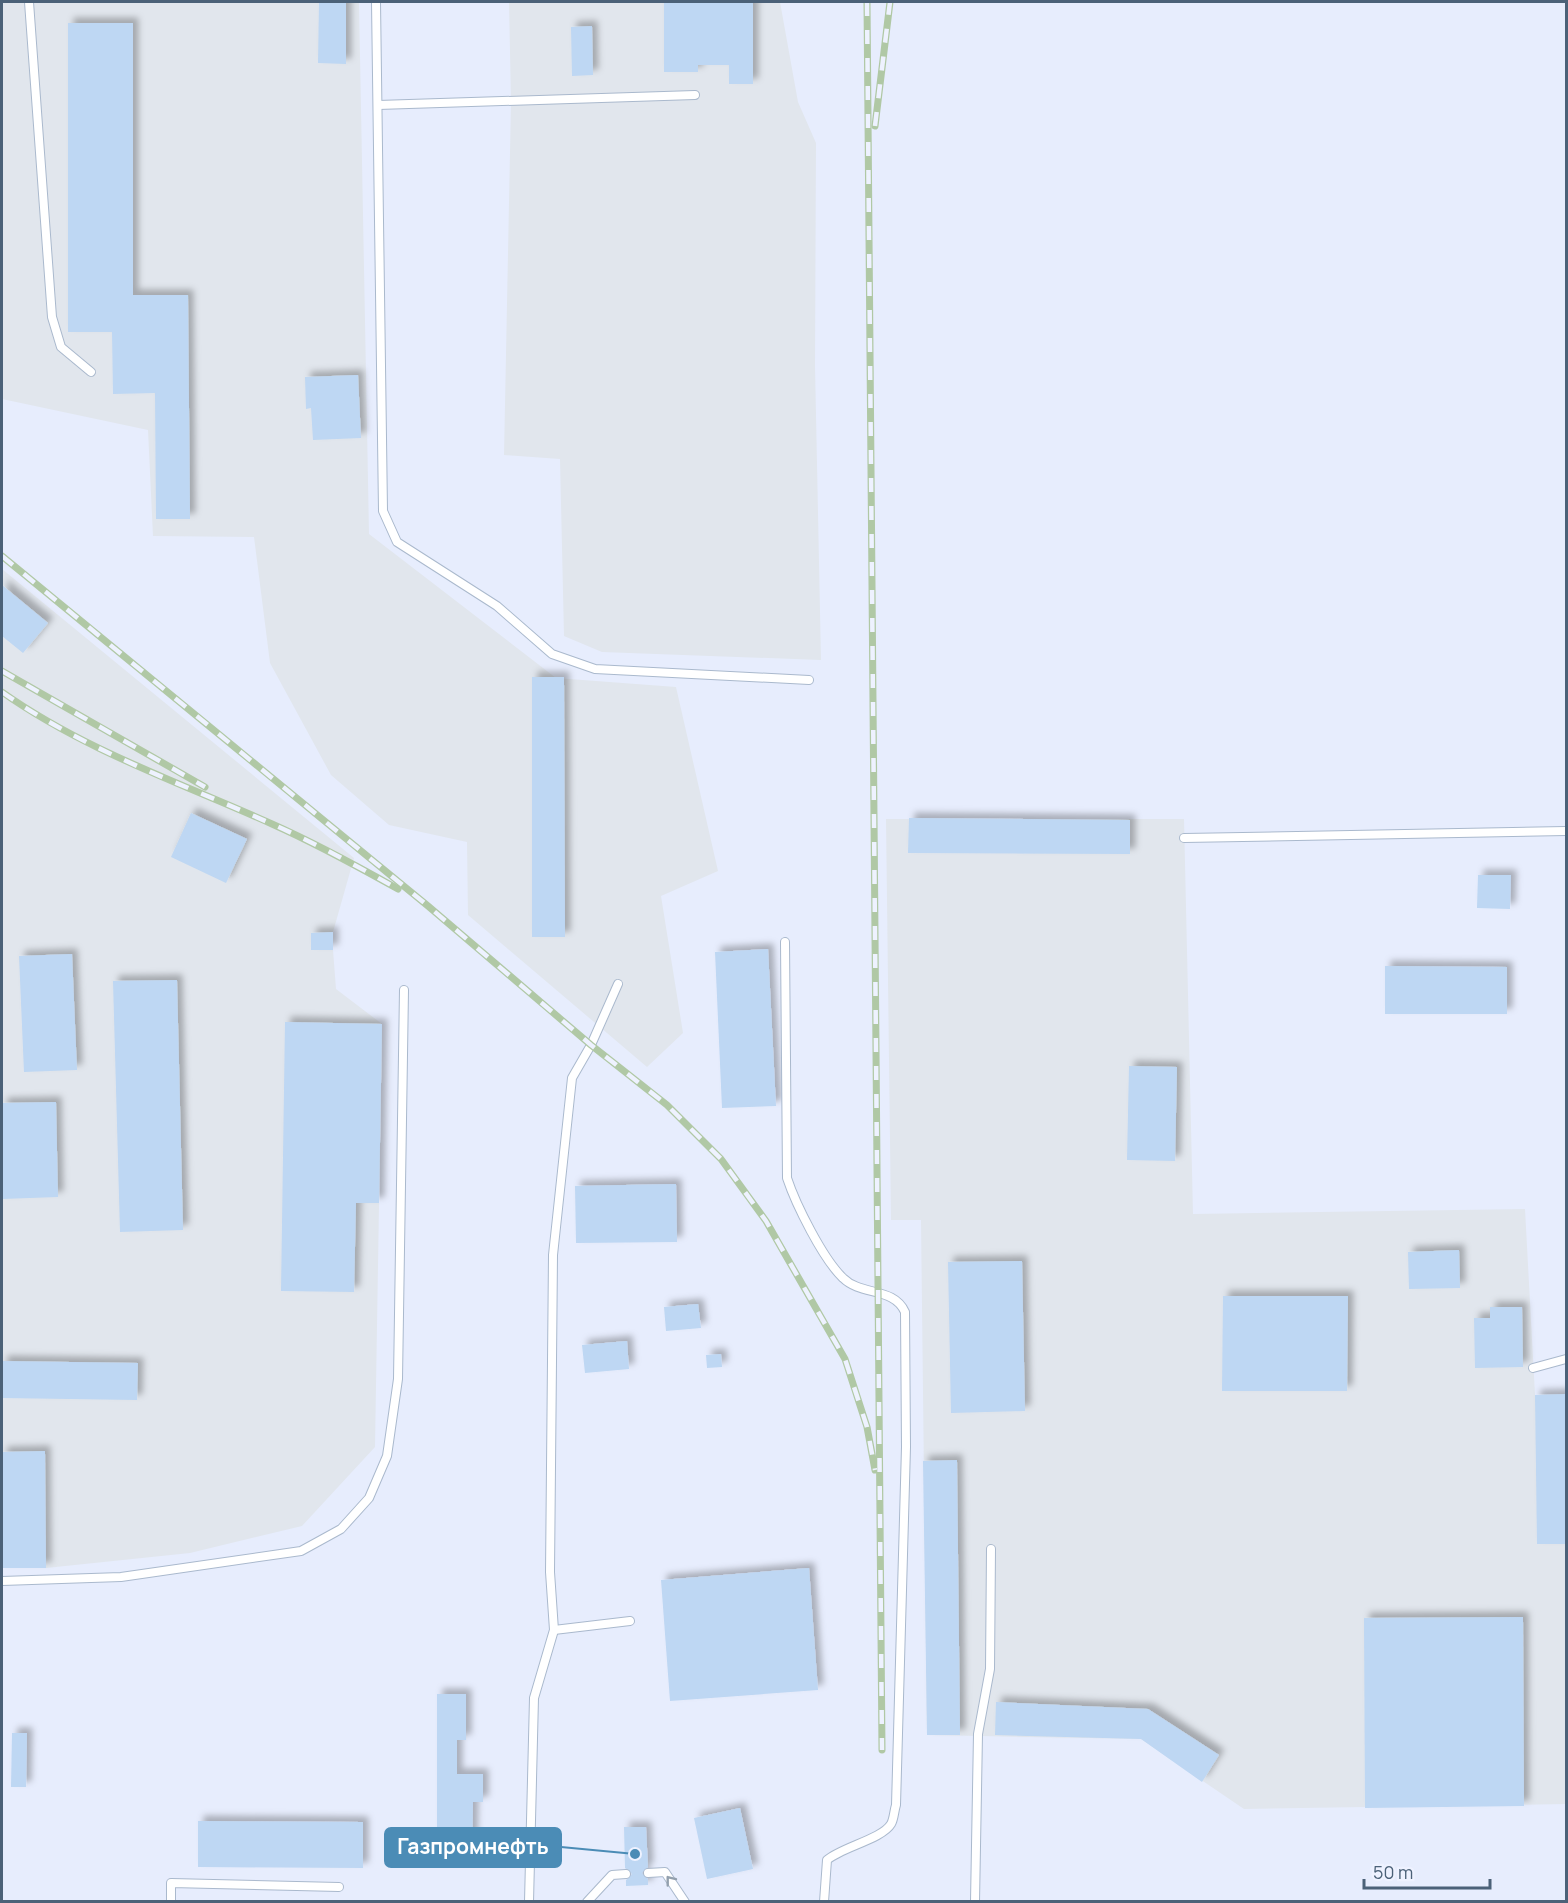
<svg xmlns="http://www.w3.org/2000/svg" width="1568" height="1903" font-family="Manrope,sans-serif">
<defs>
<filter id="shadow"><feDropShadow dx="5.5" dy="-5.5" stdDeviation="3" flood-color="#0004"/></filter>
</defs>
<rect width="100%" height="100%" fill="#e7edfd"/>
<g fill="#e1e6ed">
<path d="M 2,2 L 359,2 L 369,534 L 556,678 L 676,687 L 718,871 L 661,896 L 683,1033 L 647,1067 L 468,915 L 467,842 L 389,825 L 331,775 L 270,663 L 254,537 L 153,536 L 148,430 L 2,399 Z"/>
<path d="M 509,2 L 780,2 L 798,102 L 816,143 L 815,366 L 821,660 L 602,652 L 564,636 L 560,459 L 504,455 L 511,102 Z"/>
<path d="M 2,569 L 354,858 L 333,932 L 333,950 L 336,989 L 382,1024 L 375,1447 L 302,1526 L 190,1553 L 46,1568 L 2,1568 Z"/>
<path d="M 886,819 L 1184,819 L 1193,1214 L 1525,1209 L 1535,1395 L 1565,1394 L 1566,1804 L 1244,1809 L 1141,1739 L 927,1735 L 921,1220 L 891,1220 Z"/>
</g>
<g fill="#bed7f3" filter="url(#shadow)">
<path d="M 319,2 L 346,2 L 346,64 L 318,63 Z"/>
<path d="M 664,2 L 753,2 L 753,84 L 729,84 L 729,65 L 698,65 L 698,72 L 664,72 Z"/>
<path d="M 68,23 L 133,23 L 133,295 L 188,295 L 190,519 L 156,519 L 155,393 L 113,394 L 112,332 L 68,332 Z"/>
<path d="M 592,26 L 593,75 L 572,76 L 571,27 Z"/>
<path d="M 358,375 L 361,438 L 313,440 L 311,408 L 306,409 L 305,377 Z"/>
<path d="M 2,585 L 48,623 L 23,653 L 2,636 Z"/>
<path d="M 532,677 L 564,677 L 565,937 L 532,937 Z"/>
<path d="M 191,813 L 247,839 L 226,883 L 171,857 Z"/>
<path d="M 909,818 L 1130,820 L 1130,854 L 908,853 Z"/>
<path d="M 1478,875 L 1511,875 L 1510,909 L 1477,908 Z"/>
<path d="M 333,932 L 333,950 L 311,950 L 311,933 Z"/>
<path d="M 768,949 L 776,1106 L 722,1108 L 715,952 Z"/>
<path d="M 72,954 L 77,1070 L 24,1072 L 19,956 Z"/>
<path d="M 1385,966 L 1507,967 L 1507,1014 L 1385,1014 Z"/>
<path d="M 177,980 L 183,1230 L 120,1232 L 113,981 Z"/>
<path d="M 285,1022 L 382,1024 L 379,1203 L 356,1203 L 354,1292 L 281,1291 Z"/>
<path d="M 1129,1066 L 1177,1067 L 1175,1161 L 1127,1160 Z"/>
<path d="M 56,1102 L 58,1197 L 2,1199 L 2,1103 Z"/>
<path d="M 676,1184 L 677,1242 L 576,1243 L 575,1186 Z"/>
<path d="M 1459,1250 L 1460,1288 L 1409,1289 L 1408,1252 Z"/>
<path d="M 1022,1261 L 1025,1411 L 951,1413 L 948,1262 Z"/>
<path d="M 1223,1296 L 1348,1296 L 1347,1391 L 1222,1391 Z"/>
<path d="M 698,1304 L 701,1328 L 666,1331 L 664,1307 Z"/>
<path d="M 1490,1307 L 1522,1307 L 1523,1367 L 1475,1368 L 1474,1318 L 1490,1318 Z"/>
<path d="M 627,1341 L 629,1369 L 585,1373 L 582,1345 Z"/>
<path d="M 721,1354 L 722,1367 L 707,1368 L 706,1355 Z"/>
<path d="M 2,1361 L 138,1363 L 137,1400 L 2,1398 Z"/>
<path d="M 1565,1394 L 1566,1544 L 1537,1544 L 1535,1395 Z"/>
<path d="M 45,1451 L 46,1568 L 2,1568 L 2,1452 Z"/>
<path d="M 957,1460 L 960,1735 L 927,1735 L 923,1461 Z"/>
<path d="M 809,1568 L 818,1690 L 670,1701 L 661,1580 Z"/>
<path d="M 1523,1617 L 1524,1806 L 1365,1808 L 1364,1618 Z"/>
<path d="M 437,1694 L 466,1694 L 466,1740 L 457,1740 L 457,1774 L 483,1774 L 483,1802 L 473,1802 L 472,1857 L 437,1857 Z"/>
<path d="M 996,1702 L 1148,1709 L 1219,1755 L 1202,1782 L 1141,1739 L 995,1735 Z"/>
<path d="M 12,1733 L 27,1733 L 26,1787 L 11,1787 Z"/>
<path d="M 740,1808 L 753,1869 L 707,1879 L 694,1818 Z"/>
<path d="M 198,1821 L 363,1822 L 363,1868 L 198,1867 Z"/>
<path d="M 624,1827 L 646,1827 L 648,1867 L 642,1873 L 648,1879 L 648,1885 L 626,1886 L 626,1880 L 632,1874 L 625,1868 Z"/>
</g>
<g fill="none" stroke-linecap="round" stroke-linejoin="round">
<g stroke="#aab9cd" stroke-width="10">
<g id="lane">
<path d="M 29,2 L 52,317 L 61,347 L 91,372"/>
<path d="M 376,2 L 383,511 L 397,542 L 497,606 L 552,654 L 595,669 L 809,680"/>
<path d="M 378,105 L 695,95"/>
<path d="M 1184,838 L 1566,831"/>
<path d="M 785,942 L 787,1178 C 796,1205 823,1259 843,1278 C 861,1296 894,1287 905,1312 L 906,1447 L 896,1805 C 894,1811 894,1819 891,1824 C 882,1839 842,1847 827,1860 L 824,1902"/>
<path d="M 1533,1368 L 1566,1359"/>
<path d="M 2,1581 L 121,1577 L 301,1551 L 341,1529 L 369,1498 L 387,1456 L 398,1379 L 404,990"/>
<path d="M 554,1630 L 630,1621"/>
<path d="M 648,1873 L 665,1872 L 685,1902"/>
<path d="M 171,1902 L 171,1883 L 339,1887"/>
<path d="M 529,1902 L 534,1698 L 554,1630 L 550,1572 L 553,1255 L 572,1078 L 591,1045 L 618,984"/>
<path d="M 587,1902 L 612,1875 L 626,1874"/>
<path d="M 975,1902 L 978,1734 L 990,1669 L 991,1549"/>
</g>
</g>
<use href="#lane" stroke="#fff" stroke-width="8"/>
<g stroke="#b0c8a5" stroke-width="7">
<g id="rail">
<path d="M 867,2 L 882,1750"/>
<path d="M 875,126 L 890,2"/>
<path d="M 2,556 L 428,906 L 591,1045 L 667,1105 L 721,1159 L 766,1221 L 845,1359 L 867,1427 L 875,1470"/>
<path d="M 2,671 L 205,787"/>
<path d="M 2,692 C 84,750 181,783 272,824 C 315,843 357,866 398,889"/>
</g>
</g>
<use href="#rail" stroke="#eef2ff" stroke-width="4.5" stroke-dasharray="14" stroke-linecap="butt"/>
</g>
<defs><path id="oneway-chevron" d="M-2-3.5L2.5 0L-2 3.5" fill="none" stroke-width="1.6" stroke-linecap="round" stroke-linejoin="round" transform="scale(1.5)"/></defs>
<use stroke="#93a0ae" href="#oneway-chevron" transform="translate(670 1880) rotate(-128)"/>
<path fill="none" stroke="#4b8cb6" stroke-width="2" d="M635 1854L561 1847"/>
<circle fill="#4b8cb6" stroke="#eef2ff" stroke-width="2" cx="635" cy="1854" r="6"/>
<rect fill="#4b8cb6" stroke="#4b8cb6" stroke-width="2" x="385" y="1828" width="176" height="39" rx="6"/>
<g font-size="21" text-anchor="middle" font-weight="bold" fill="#fff">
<text x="473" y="1854">Газпромнефть</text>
</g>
<rect width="1568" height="1903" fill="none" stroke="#4b6178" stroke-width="6"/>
<path d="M1364 1879v9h126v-9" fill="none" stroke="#4b6178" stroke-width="3"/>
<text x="1373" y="1879" font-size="18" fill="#4b6178" stroke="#eef2ff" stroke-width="4.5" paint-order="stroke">50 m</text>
</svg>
